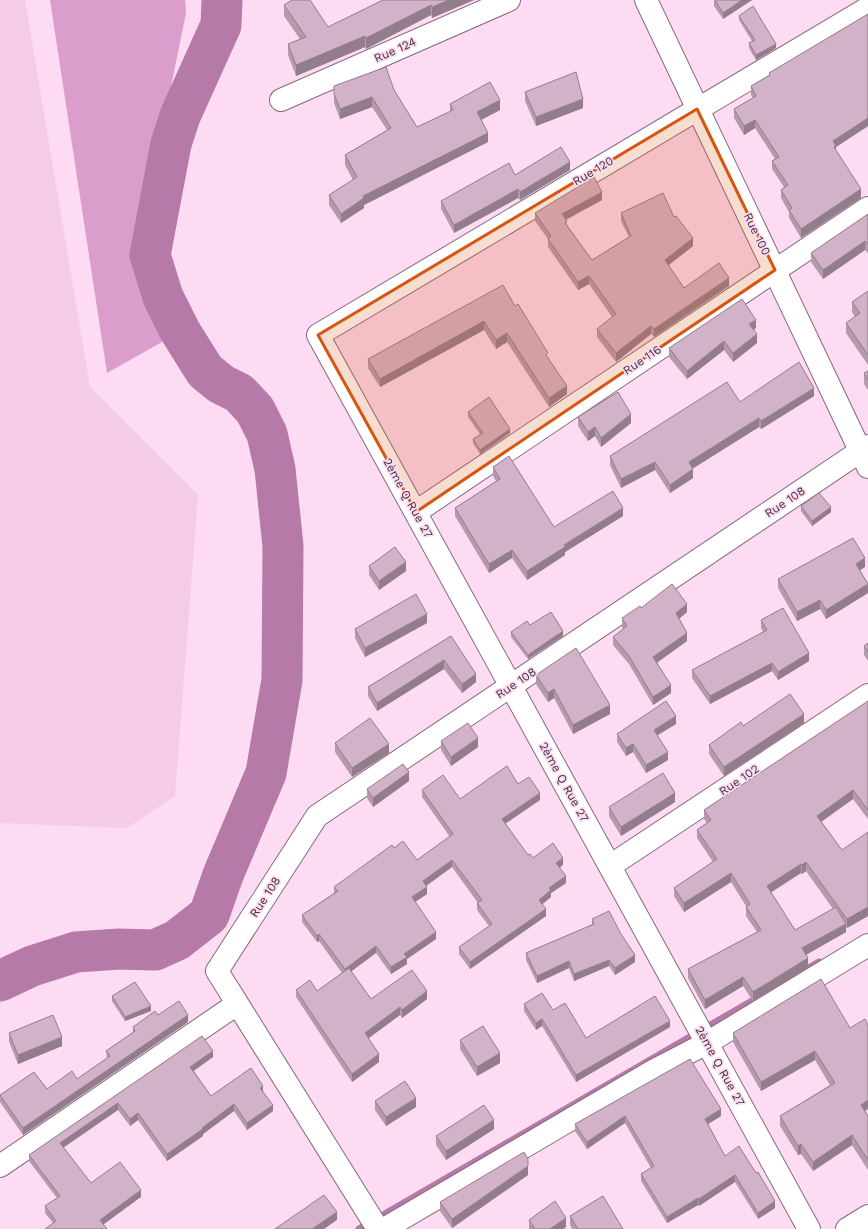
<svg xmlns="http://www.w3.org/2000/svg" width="868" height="1229" font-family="'Work Sans',sans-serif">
<rect width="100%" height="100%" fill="#fcdbf3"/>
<path fill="#f4ccea" d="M 0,0 L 25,0 L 90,387 L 198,495 L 175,796 L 127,828 L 0,823 Z"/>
<path fill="#da9dcc" d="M 50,0 L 185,0 L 186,13 L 138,248 L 162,342 L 107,373 Z"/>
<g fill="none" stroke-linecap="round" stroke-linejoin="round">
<path stroke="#b57aa7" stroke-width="7" d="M 359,1229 L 819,962"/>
<path stroke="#b57aa7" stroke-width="41" d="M 0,981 L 32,966 L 76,952 L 119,949 L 155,950 L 177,940 L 209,915 L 223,875 L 266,773 L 282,680 L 283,546 L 275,469 L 267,434 L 255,410 L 239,393 L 221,384 L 205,371 L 180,331 L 163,297 L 150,255 L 171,144 L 180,116 L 221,25 L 222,0"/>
<g stroke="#86697f" stroke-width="24">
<g id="minor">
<path d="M 646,0 L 868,467"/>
<path d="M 281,100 L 509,0"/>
<path d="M 416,512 L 868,208"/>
<path d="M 610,866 L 868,695"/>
<path d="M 0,1166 L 237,1004"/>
<path d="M 378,1229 L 217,971 L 317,816 L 868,446"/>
<path d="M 384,1229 L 653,1071 L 707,1043 L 868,945"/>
<path d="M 809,1229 L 318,335 L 868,8"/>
<path d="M 847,1229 L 868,1216"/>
</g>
</g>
<use href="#minor" stroke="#fff" stroke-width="22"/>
</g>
<g fill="#b599ad" fill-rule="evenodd">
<path d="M 383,0 L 474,0 L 432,18 L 431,15 L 366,49 L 365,47 L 296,76 L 288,55 L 288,44 L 300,39 L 284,16 L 284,5 L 328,27 Z"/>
<path d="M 714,0 L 752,0 L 723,19 L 714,6 Z"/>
<path d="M 868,14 L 868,126 L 836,147 L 836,150 L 861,198 L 801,238 L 789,218 L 789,212 L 781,198 L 781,190 L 784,187 L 772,169 L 772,161 L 775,159 L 755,128 L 744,135 L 734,118 L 734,109 L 753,98 L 751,95 L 751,86 L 769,75 L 769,73 Z"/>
<path d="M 739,16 L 776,48 L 756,60 L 749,48 L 749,43 L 752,41 L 739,20 Z"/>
<path d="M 334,86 L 394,90 L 417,127 L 450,112 L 450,104 L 500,110 L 481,120 L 488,142 L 364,205 L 364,208 L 341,223 L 329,205 L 329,195 L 353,180 L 345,165 L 345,155 L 387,130 L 372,107 L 340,119 L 334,103 Z"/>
<path d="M 525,92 L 583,108 L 536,126 L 525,101 Z"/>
<path d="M 570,170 L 520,200 L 518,198 L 454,233 L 441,209 L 441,201 L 515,175 Z"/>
<path d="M 602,200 L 566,219 L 567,225 L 592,260 L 629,237 L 621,221 L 621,213 L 674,217 L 693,246 L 668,265 L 684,288 L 729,286 L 654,337 L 651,334 L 616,362 L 597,337 L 597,329 L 612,317 L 589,284 L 578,290 L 548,247 L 548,239 L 535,221 L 535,213 Z"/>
<path d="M 868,214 L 868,253 L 865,250 L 823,279 L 811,262 L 811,253 Z"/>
<path d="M 868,291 L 868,365 L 846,333 L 846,323 L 855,317 L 852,312 L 852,302 Z"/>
<path d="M 515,306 L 548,358 L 567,394 L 549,407 L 507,342 L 496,349 L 484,330 L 380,387 L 368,368 L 368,359 Z"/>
<path d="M 756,328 L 754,330 L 757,343 L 733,362 L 724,350 L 687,379 L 669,357 L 669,348 Z"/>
<path d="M 868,371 L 868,390 L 864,384 L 864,373 Z"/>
<path d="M 814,396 L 761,429 L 759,427 L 693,468 L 693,478 L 670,493 L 655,470 L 621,488 L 610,465 L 610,456 L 740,402 Z"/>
<path d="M 468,412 L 510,433 L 480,454 L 473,443 L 473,439 L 480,434 L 468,417 Z"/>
<path d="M 578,417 L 631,423 L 601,447 L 595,436 L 588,441 L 578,426 Z"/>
<path d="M 493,467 L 554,527 L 623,516 L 565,552 L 565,555 L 527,580 L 512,558 L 489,573 L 455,516 L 455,508 L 496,481 L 493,476 Z"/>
<path d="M 801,506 L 831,512 L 812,526 L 801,511 Z"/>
<path d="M 369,566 L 406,571 L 379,590 L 369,575 Z"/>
<path d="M 865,567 L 860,570 L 868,584 L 868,593 L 826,619 L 820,609 L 797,621 L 778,588 L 778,579 Z"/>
<path d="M 641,608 L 687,612 L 679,619 L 687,641 L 657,663 L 671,693 L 653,705 L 629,664 L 613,645 L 613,637 L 623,629 L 622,627 L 622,618 Z"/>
<path d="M 761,620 L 809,661 L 778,680 L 772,671 L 710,704 L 692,678 L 692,670 L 763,632 L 761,628 Z"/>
<path d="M 427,623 L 365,657 L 355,638 L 355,629 Z"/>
<path d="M 530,625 L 563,636 L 528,659 L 511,637 L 511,632 Z"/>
<path d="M 451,636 L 476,682 L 462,693 L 444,669 L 377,711 L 368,696 L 368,687 Z"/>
<path d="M 868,643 L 868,661 L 864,655 L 864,646 Z"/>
<path d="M 536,675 L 610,714 L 573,734 L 554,698 L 548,702 L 536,684 Z"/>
<path d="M 868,701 L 868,819 L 853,799 L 821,821 L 842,850 L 868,832 L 868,916 L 847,928 L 846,926 L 846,932 L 806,955 L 808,967 L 753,1001 L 743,986 L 705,1009 L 688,978 L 688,969 L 757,932 L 746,916 L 746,906 L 731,882 L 684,912 L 674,896 L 674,888 L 713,862 L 697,838 L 697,830 L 707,823 L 704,819 L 704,810 ZM 806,871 L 833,909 L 795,930 L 771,892 L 801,873 L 802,874 Z"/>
<path d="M 804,723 L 724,776 L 709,754 L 709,745 L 743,726 Z"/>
<path d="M 676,724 L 658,735 L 668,760 L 646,773 L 633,752 L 626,756 L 617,742 L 617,734 Z"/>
<path d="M 441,741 L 478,747 L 451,766 L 441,750 Z"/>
<path d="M 335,743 L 389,753 L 352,777 L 335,752 Z"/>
<path d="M 409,781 L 373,807 L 367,798 L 367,789 Z"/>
<path d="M 518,784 L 540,800 L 505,823 L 528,855 L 533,858 L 563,865 L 560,867 L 566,883 L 551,893 L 551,897 L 542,904 L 546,916 L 470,969 L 459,954 L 459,947 L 489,926 L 477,910 L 477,903 L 478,903 L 452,867 L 426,886 L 427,894 L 415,902 L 436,939 L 407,959 L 407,964 L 391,974 L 376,953 L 351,971 L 371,999 L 427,999 L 402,1018 L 400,1015 L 368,1038 L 379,1062 L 352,1082 L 296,997 L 296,990 L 317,991 L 342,973 L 319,941 L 317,942 L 302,922 L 302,915 L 334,893 L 334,887 L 394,848 L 417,860 L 450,837 L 422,797 L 422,790 L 460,799 Z"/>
<path d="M 675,802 L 621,836 L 609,816 L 609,807 Z"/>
<path d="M 592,919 L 621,934 L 635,962 L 615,975 L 609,966 L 574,981 L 569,968 L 537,983 L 526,960 L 526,953 L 592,925 Z"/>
<path d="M 821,979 L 865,1111 L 868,1116 L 868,1170 L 852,1145 L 813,1171 L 801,1154 L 798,1155 L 780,1126 L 780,1116 L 830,1085 L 815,1060 L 761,1091 L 733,1042 L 733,1033 Z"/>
<path d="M 112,996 L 151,1011 L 125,1021 L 112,1001 Z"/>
<path d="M 524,1004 L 553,1010 L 586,1038 L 670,1027 L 576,1082 L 542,1026 L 536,1030 L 524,1011 Z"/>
<path d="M 158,1015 L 188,1022 L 23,1135 L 0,1102 L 0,1095 L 47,1089 L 77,1079 L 107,1058 L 106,1051 L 133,1033 L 133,1027 Z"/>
<path d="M 9,1033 L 62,1046 L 18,1064 L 9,1042 Z"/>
<path d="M 202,1036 L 213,1057 L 194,1071 L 211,1096 L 263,1091 L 273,1111 L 247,1130 L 234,1111 L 203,1134 L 203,1136 L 167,1161 L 138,1120 L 130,1126 L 118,1110 L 63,1147 L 91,1183 L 141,1197 L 53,1223 L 45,1213 L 45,1206 L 57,1198 L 29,1161 L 29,1155 Z"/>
<path d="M 460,1040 L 500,1063 L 477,1076 L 460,1049 Z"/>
<path d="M 690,1059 L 721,1116 L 708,1124 L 725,1156 L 775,1208 L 758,1219 L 735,1182 L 699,1206 L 698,1205 L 667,1223 L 641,1181 L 641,1174 L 651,1168 L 625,1123 L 587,1149 L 575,1131 L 575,1124 Z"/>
<path d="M 375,1101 L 416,1107 L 386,1126 L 375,1110 Z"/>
<path d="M 494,1129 L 446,1160 L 436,1145 L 436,1136 Z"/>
<path d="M 528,1175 L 452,1228 L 440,1211 L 440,1202 Z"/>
<path d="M 570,1216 L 623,1229 L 572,1229 L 570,1225 Z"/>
<path d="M 529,1220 L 566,1227 L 563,1229 L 529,1229 Z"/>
</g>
<g fill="#937d8d">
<path d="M 449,0 L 474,0 L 432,18 L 432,7 Z"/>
<path d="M 742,0 L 752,0 L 723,19 L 723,13 Z"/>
<path d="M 431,5 L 431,15 L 366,49 L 366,38 Z"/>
<path d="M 365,36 L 365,47 L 296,76 L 296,65 Z"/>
<path d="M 776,44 L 776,48 L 756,60 L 756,55 Z"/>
<path d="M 372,97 L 372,107 L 340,119 L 340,109 Z"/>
<path d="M 583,99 L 583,108 L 536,126 L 536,117 Z"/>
<path d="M 500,100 L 500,110 L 477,122 L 477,112 Z"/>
<path d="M 868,118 L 868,126 L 836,147 L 836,154 L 834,155 L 833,141 Z"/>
<path d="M 755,120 L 755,128 L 744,135 L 744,126 Z"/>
<path d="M 488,133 L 488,142 L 364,205 L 364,208 L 341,223 L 341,214 L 363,196 Z"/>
<path d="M 570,162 L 570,170 L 520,200 L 520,192 Z"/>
<path d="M 518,189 L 518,198 L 454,233 L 454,225 Z"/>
<path d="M 861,189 L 861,198 L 801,238 L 801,229 Z"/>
<path d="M 602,192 L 602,200 L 562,222 L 562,214 Z"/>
<path d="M 693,238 L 693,246 L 665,268 L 665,260 Z"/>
<path d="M 865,241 L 865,250 L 823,279 L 823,270 Z"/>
<path d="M 589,276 L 589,284 L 578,290 L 578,282 Z"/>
<path d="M 729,278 L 729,286 L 654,337 L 654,329 Z"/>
<path d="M 756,320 L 756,328 L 749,332 L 749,324 Z"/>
<path d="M 484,321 L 484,330 L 380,387 L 380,379 Z"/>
<path d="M 651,326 L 651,334 L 616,362 L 616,353 Z"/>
<path d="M 507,333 L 507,342 L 496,349 L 496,340 Z"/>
<path d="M 757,334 L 757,343 L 733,362 L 733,353 Z"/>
<path d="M 724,341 L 724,350 L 687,379 L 687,371 Z"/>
<path d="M 567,386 L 567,394 L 549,407 L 549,398 Z"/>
<path d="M 814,388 L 814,396 L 761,429 L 761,421 Z"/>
<path d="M 631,414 L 631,423 L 601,447 L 601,438 Z"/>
<path d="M 759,418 L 759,427 L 689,471 L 689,462 Z"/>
<path d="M 595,427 L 595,436 L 588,441 L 588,432 Z"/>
<path d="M 510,429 L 510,433 L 480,454 L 480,450 Z"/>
<path d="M 655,462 L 655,470 L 621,488 L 621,479 Z"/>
<path d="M 693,469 L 693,478 L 670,493 L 670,485 Z"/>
<path d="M 831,507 L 831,512 L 812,526 L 812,521 Z"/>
<path d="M 623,508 L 623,516 L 565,552 L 565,555 L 527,580 L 527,571 L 564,545 Z"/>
<path d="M 512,550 L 512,558 L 489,573 L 489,564 Z"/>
<path d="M 865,558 L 865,567 L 856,573 L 856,564 Z"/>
<path d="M 406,562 L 406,571 L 379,590 L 379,581 Z"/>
<path d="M 868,584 L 868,593 L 826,619 L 826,610 Z"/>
<path d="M 820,600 L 820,609 L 797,621 L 797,612 Z"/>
<path d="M 687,604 L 687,612 L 676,621 L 676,613 Z"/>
<path d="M 427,614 L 427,623 L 365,657 L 365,648 Z"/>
<path d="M 563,631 L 563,636 L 528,659 L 528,655 Z"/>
<path d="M 687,633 L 687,641 L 653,665 L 653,657 Z"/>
<path d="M 809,653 L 809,661 L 778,680 L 778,672 Z"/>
<path d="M 444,660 L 444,669 L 377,711 L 377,703 Z"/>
<path d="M 772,663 L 772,671 L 710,704 L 710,696 Z"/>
<path d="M 476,674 L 476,682 L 462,693 L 462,684 Z"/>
<path d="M 671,685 L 671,693 L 653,705 L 653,697 Z"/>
<path d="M 554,689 L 554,698 L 548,702 L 548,693 Z"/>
<path d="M 610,705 L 610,714 L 573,734 L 573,725 Z"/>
<path d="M 804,714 L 804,723 L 724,776 L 724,767 Z"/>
<path d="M 676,716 L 676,724 L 654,737 L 654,730 Z"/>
<path d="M 478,738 L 478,747 L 451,766 L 451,757 Z"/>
<path d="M 389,744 L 389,753 L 352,777 L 352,768 Z"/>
<path d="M 633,744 L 633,752 L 626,756 L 626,748 Z"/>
<path d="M 668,752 L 668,760 L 646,773 L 646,765 Z"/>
<path d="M 409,772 L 409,781 L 373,807 L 373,798 Z"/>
<path d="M 853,790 L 853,799 L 817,825 L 817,816 Z"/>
<path d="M 540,793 L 540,800 L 502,826 L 502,819 Z"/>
<path d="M 675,793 L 675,802 L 621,836 L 621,827 Z"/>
<path d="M 563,858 L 563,865 L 556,870 L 556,863 Z"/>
<path d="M 452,860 L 452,867 L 423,888 L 423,881 Z"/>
<path d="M 806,862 L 806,871 L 802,874 L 802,865 Z"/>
<path d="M 801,864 L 801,873 L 767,895 L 767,886 Z"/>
<path d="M 731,873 L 731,882 L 684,912 L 684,903 Z"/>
<path d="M 566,876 L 566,883 L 551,893 L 551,897 L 539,907 L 539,900 L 549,888 Z"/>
<path d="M 427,887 L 427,894 L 412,904 L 412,897 Z"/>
<path d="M 868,907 L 868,916 L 847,928 L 847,919 Z"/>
<path d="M 546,909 L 546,916 L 470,969 L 470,962 Z"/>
<path d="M 846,924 L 846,932 L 802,957 L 802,948 Z"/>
<path d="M 436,932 L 436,939 L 407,959 L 407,964 L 391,974 L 391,967 L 404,954 Z"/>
<path d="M 319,934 L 319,941 L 317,942 L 317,936 Z"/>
<path d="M 376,946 L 376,953 L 345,976 L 345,969 Z"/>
<path d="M 635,955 L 635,962 L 615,975 L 615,968 Z"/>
<path d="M 808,958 L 808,967 L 753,1001 L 753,992 Z"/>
<path d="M 609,960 L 609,966 L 574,981 L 574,974 Z"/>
<path d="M 569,961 L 569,968 L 537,983 L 537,976 Z"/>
<path d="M 743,977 L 743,986 L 705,1009 L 705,1000 Z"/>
<path d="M 427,991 L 427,999 L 402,1018 L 402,1010 Z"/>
<path d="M 151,1006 L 151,1011 L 125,1021 L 125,1017 Z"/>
<path d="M 400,1007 L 400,1015 L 365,1041 L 365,1033 Z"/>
<path d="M 188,1015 L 188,1022 L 23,1135 L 23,1128 Z"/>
<path d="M 542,1019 L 542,1026 L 536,1030 L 536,1023 Z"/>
<path d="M 670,1021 L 670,1027 L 576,1082 L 576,1075 Z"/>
<path d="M 62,1037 L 62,1046 L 18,1064 L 18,1055 Z"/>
<path d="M 213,1051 L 213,1057 L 190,1073 L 190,1067 Z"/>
<path d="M 815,1051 L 815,1060 L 761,1091 L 761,1082 Z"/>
<path d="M 500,1053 L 500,1063 L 477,1076 L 477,1067 Z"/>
<path d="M 379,1054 L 379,1062 L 352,1082 L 352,1074 Z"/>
<path d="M 263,1086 L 263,1092 L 260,1088 Z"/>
<path d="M 416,1098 L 416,1107 L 386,1126 L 386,1117 Z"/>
<path d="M 868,1100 L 868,1109 L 861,1114 L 861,1105 Z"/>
<path d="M 118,1103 L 118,1110 L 60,1150 L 60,1143 Z"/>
<path d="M 234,1104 L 234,1111 L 203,1134 L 203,1136 L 167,1161 L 167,1154 Z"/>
<path d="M 273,1105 L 273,1111 L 247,1130 L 247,1123 Z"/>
<path d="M 721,1109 L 721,1116 L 705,1126 L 705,1119 Z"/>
<path d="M 138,1113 L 138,1120 L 130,1126 L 130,1119 Z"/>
<path d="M 625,1116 L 625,1123 L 587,1149 L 587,1142 Z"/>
<path d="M 494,1120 L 494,1129 L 446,1160 L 446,1151 Z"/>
<path d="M 852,1135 L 852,1145 L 813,1171 L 813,1162 Z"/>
<path d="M 801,1144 L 801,1154 L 798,1155 L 798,1146 Z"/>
<path d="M 528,1166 L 528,1175 L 452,1228 L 452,1219 Z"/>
<path d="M 735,1175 L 735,1182 L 699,1206 L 699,1199 Z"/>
<path d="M 141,1190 L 141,1197 L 100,1227 L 100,1220 Z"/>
<path d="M 698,1198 L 698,1205 L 667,1223 L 667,1217 Z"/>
<path d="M 775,1201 L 775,1208 L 758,1219 L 758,1213 Z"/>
<path d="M 337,1212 L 337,1220 L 324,1229 L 312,1229 Z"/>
<path d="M 566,1218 L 566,1227 L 563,1229 L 550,1229 Z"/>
</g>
<g fill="#d2b2c9" stroke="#937d8d">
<path d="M 292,0 L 310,0 L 328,27 L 383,0 L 449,0 L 432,7 L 431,5 L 366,38 L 365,36 L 296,65 L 288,44 L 306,37 L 284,5 Z"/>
<path d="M 715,0 L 742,0 L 723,13 Z"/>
<path d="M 753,6 L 776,44 L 756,55 L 749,43 L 755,40 L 739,16 Z"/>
<path d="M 868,14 L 868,118 L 833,141 L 836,146 L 834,147 L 861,189 L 801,229 L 789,210 L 792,208 L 781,190 L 788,185 L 772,161 L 779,157 L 755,120 L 744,126 L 734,109 L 756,96 L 751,86 L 770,75 L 769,73 Z"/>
<path d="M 386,67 L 394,90 L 417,127 L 453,110 L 450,104 L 490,82 L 500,100 L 477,112 L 488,133 L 363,196 L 364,198 L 341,214 L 329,195 L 357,177 L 345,155 L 391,128 L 372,97 L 340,109 L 334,94 L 334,86 Z"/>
<path d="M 576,72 L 583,99 L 536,117 L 525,92 Z"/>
<path d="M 561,147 L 570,162 L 520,192 L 518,189 L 454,225 L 441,201 L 509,163 L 515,175 Z"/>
<path d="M 594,177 L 602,192 L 562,214 L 567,221 L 565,223 L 592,260 L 631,236 L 621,213 L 663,193 L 674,217 L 676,216 L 693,238 L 665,260 L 684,288 L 719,263 L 729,278 L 654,329 L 651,326 L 616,353 L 597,329 L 616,314 L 589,276 L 578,282 L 548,239 L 551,236 L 535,213 Z"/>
<path d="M 868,214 L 868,244 L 865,241 L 823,270 L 811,253 Z"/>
<path d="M 503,285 L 515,306 L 518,304 L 548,353 L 546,355 L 567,386 L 549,398 L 507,333 L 496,340 L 484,321 L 380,379 L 368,359 Z"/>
<path d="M 868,291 L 868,355 L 846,323 L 860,313 L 852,302 Z"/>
<path d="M 742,299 L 756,320 L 749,324 L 757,334 L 733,353 L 724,341 L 687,371 L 669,348 Z"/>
<path d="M 799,362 L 814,388 L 761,421 L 759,418 L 689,462 L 693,469 L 670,485 L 655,462 L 621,479 L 610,456 L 727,382 L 740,402 Z"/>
<path d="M 868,371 L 868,380 L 864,373 Z"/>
<path d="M 618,392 L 631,414 L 601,438 L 595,427 L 588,432 L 578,417 Z"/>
<path d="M 489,397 L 510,429 L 480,450 L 473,439 L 483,433 L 468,412 Z"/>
<path d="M 509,456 L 554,527 L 613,491 L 623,508 L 564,545 L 565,547 L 527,571 L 512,550 L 489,564 L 455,508 L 500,479 L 493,467 Z"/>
<path d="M 819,493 L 831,507 L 812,521 L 801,506 Z"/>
<path d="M 853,538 L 865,558 L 856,564 L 868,584 L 826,610 L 820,600 L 797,612 L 778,579 Z"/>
<path d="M 395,547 L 406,562 L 379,581 L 369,566 Z"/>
<path d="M 672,584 L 687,604 L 676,613 L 687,633 L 653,657 L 671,685 L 653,697 L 629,656 L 613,637 L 627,626 L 622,618 L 640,606 L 641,608 Z"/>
<path d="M 416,594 L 427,614 L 365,648 L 355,629 Z"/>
<path d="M 783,608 L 809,653 L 778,672 L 772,663 L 710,696 L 692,670 L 767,630 L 761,620 Z"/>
<path d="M 551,612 L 563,631 L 528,655 L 511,632 L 527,621 L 530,625 Z"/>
<path d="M 451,636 L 476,674 L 462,684 L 444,660 L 377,703 L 368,687 Z"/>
<path d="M 868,643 L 868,652 L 864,646 Z"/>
<path d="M 576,648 L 610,705 L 573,725 L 554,689 L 548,693 L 536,675 Z"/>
<path d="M 790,694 L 804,714 L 724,767 L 709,745 L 741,722 L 743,726 Z"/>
<path d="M 666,701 L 676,716 L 654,730 L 668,752 L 646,765 L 633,744 L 626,748 L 617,734 Z"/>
<path d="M 868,701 L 868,810 L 853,790 L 817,816 L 842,850 L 868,832 L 868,907 L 847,919 L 806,862 L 802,865 L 801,864 L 767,886 L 795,930 L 836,907 L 846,924 L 802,948 L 808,958 L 753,992 L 743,977 L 705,1000 L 688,969 L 761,930 L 746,907 L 750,904 L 731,873 L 684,903 L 674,888 L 717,859 L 697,830 L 711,820 L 704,810 Z"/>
<path d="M 370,718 L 389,744 L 352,768 L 335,743 Z"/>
<path d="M 468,723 L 478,738 L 451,757 L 441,741 Z"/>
<path d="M 403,764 L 409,772 L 373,798 L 367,789 Z"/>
<path d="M 507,766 L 518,784 L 529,777 L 540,793 L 502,819 L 528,855 L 530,854 L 533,858 L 553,843 L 563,858 L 556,863 L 566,876 L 549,888 L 551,890 L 539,900 L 546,909 L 470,962 L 459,947 L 492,924 L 477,903 L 482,900 L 452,860 L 423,881 L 427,887 L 412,897 L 436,932 L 404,954 L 407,957 L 391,967 L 376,946 L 345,969 L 319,934 L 317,936 L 302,915 L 338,891 L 334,887 L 392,845 L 394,848 L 403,841 L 417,860 L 453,834 L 422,790 L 443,775 L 460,799 Z"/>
<path d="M 663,773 L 675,793 L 621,827 L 609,807 Z"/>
<path d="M 609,911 L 621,934 L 635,955 L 615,968 L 609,960 L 574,974 L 569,961 L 537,976 L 526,953 L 594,924 L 592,919 Z"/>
<path d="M 349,968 L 371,999 L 412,970 L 427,991 L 402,1010 L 400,1007 L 365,1033 L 379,1054 L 352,1074 L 296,990 L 310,980 L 317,991 Z"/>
<path d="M 821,979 L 850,1028 L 865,1019 L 868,1025 L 868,1100 L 861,1105 L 868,1116 L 868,1160 L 852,1135 L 813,1162 L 801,1144 L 798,1146 L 780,1116 L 835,1083 L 815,1051 L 761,1082 L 733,1033 Z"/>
<path d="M 135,982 L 151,1006 L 125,1017 L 112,996 Z"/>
<path d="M 542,993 L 553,1010 L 565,1003 L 586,1038 L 655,996 L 670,1021 L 576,1075 L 542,1019 L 536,1023 L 524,1004 Z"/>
<path d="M 179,1001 L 188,1015 L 23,1128 L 0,1095 L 34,1072 L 47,1089 L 72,1071 L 77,1079 L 110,1056 L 106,1051 L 135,1031 L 133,1027 L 155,1011 L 158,1015 Z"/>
<path d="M 53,1015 L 62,1037 L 18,1055 L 9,1033 Z"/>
<path d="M 483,1026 L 500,1053 L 477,1067 L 460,1040 Z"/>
<path d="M 202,1036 L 213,1051 L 190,1067 L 211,1096 L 251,1068 L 263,1086 L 260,1088 L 273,1105 L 247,1123 L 234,1104 L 202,1128 L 203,1129 L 167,1154 L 138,1113 L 130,1119 L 118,1103 L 60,1143 L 91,1183 L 120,1162 L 141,1190 L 100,1220 L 107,1229 L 45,1229 L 56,1221 L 45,1206 L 60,1196 L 29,1155 Z"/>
<path d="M 690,1059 L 721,1109 L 705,1119 L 725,1156 L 739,1146 L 756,1173 L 758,1172 L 775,1201 L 758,1213 L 735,1175 L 699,1199 L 698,1198 L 667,1217 L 641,1174 L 654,1166 L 625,1116 L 587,1142 L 575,1124 Z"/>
<path d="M 405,1081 L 416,1098 L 386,1117 L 375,1101 Z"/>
<path d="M 484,1105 L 494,1120 L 446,1151 L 436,1136 Z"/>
<path d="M 524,1152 L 528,1159 L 528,1166 L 452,1219 L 440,1202 Z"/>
<path d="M 324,1195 L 337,1212 L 312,1229 L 275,1229 Z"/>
<path d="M 603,1196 L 623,1229 L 578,1229 L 570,1216 Z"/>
<path d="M 555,1201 L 566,1218 L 550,1229 L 535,1229 L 529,1220 Z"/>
</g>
<path fill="#d75511" fill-opacity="0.2" stroke="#d75511" stroke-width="3" stroke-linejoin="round" d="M 697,109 L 775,270 L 416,512 L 318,335 Z"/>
<g text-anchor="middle" stroke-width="3.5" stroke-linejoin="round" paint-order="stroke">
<g font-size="12" fill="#3e313b" stroke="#fcdbf3">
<text transform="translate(395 50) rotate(-24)" y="4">Rue 124</text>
<text transform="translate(593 171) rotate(-31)" y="4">Rue 120</text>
<text transform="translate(757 234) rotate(64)" y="4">Rue 100</text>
<text transform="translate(642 360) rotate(-34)" y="4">Rue 116</text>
<text transform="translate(408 498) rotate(61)" y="4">2ème Q Rue 27</text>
<text transform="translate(785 502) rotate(-34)" y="4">Rue 108</text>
<text transform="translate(516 683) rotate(-34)" y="4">Rue 108</text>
<text transform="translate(739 780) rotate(-34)" y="4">Rue 102</text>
<text transform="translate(564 782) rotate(61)" y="4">2ème Q Rue 27</text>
<text transform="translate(265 897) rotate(-57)" y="4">Rue 108</text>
<text transform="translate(720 1066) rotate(61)" y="4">2ème Q Rue 27</text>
</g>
</g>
</svg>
